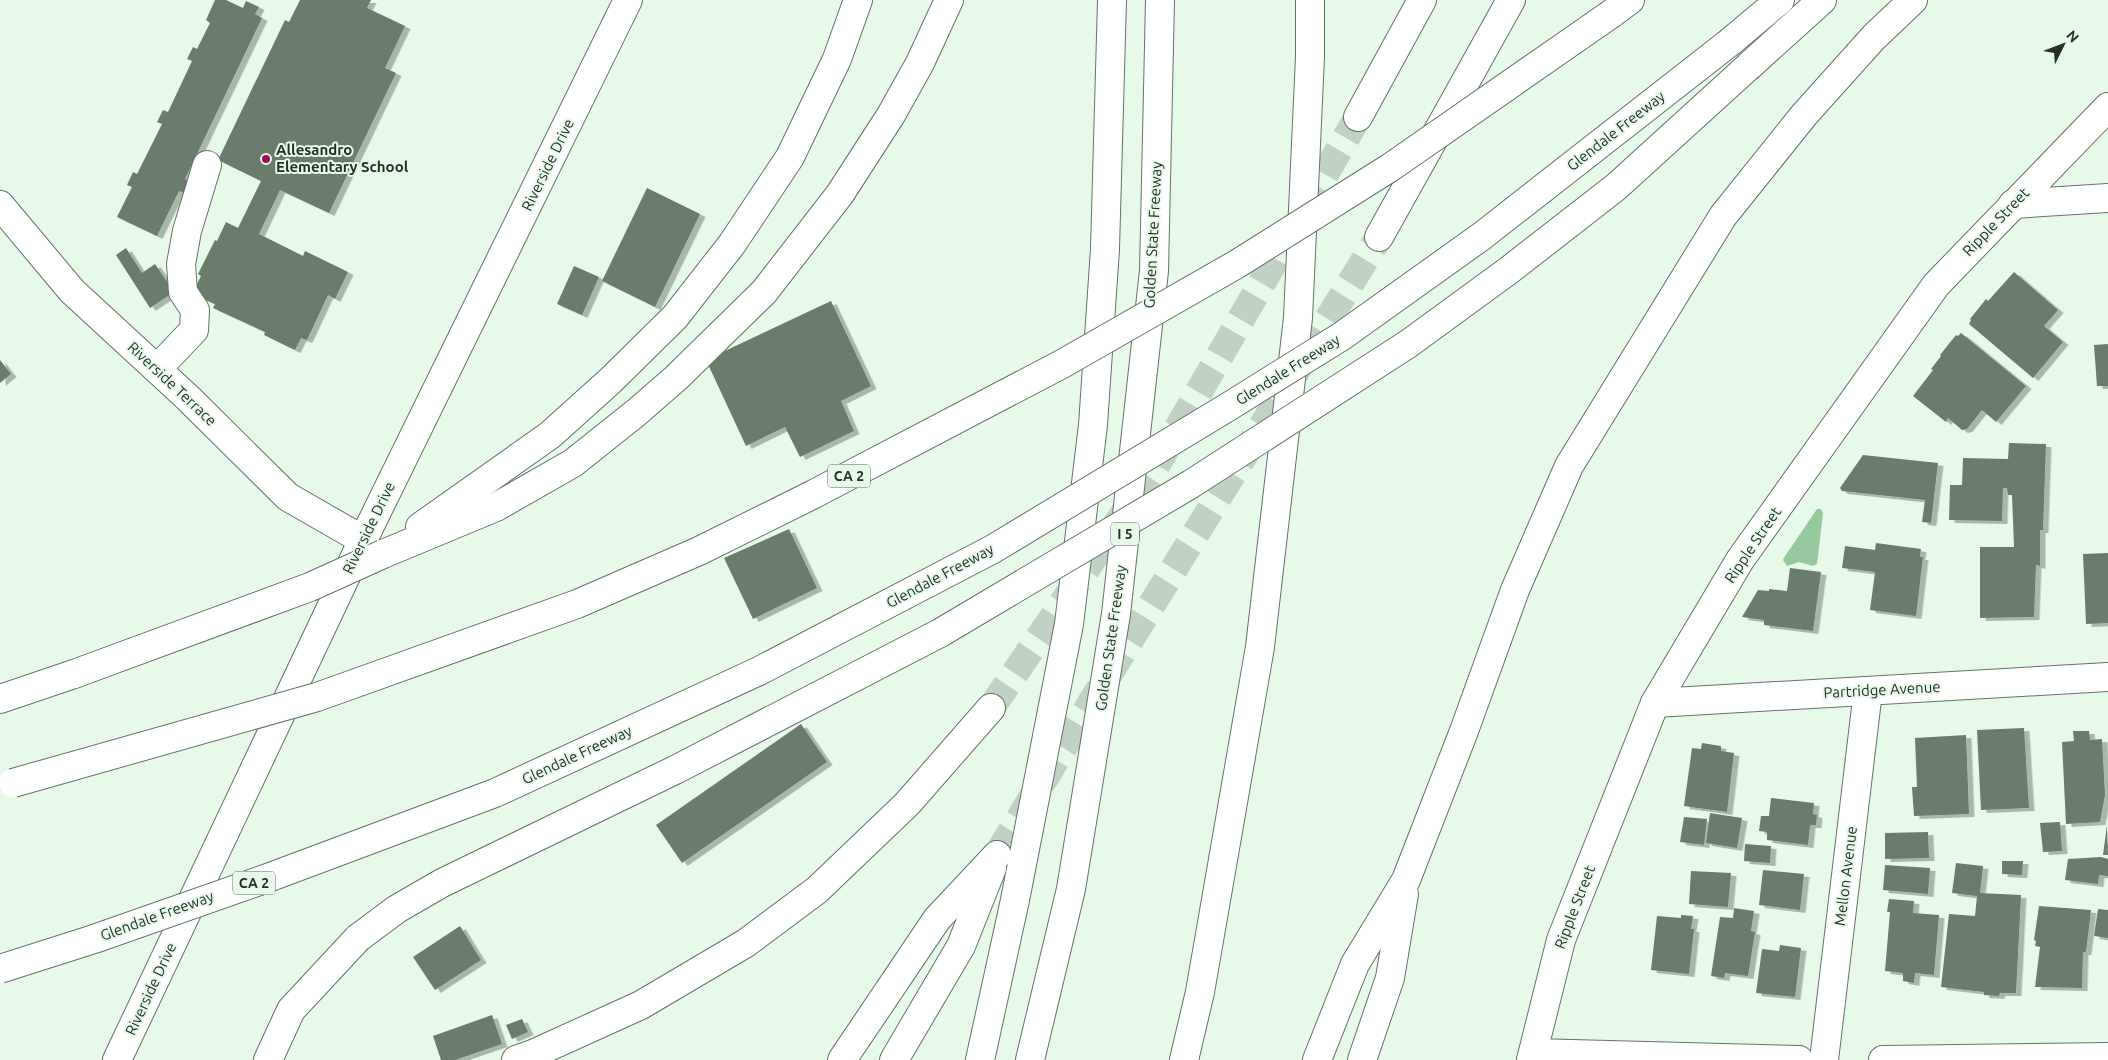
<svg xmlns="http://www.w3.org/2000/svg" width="2108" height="1060" font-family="Ubuntu,sans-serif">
<defs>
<filter id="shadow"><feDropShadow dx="5.5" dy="3" stdDeviation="0" flood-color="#0004"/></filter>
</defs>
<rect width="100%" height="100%" fill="#e7fae9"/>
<path fill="#96c99d" d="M 1817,509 L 1821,509 L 1823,513 L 1817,564 L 1813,566 L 1799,562 L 1787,566 L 1783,560 L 1785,556 Z"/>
<g fill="#6a7b6c" filter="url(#shadow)">
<path d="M 215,0 L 226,0 L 243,8 L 246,1 L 259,7 L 255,14 L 262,18 L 185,179 L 189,181 L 184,193 L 179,191 L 157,236 L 117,217 L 132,187 L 127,185 L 133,172 L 137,174 L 162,124 L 157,122 L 163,110 L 168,112 L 192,61 L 187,59 L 193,47 L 197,49 L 210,23 L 206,20 Z"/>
<path d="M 300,0 L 371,0 L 367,8 L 405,26 L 385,68 L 396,73 L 329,213 L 280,190 L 259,234 L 303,256 L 305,251 L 348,272 L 335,299 L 328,295 L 307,340 L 301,338 L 295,350 L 264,335 L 265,332 L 213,308 L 215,304 L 192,294 L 201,276 L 198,274 L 215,240 L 217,241 L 226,222 L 238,228 L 261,181 L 218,160 L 285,20 L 289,22 Z"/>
<path d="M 647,188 L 700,214 L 655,307 L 602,281 Z"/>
<path d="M 126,248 L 142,273 L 155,264 L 174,292 L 150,308 L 116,255 Z"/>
<path d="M 574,266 L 599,277 L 582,315 L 557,304 Z"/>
<path d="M 2014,272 L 2058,310 L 2044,326 L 2063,342 L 2033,378 L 1969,324 L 1971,320 L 1970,319 L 1986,299 L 1988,301 Z"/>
<path d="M 831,301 L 871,386 L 841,401 L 854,431 L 800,457 L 785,427 L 746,446 L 706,360 Z"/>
<path d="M 1961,333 L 2026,386 L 1996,422 L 1982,410 L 1967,429 L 1962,430 L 1948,418 L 1946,422 L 1913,396 L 1933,370 L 1931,369 L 1941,356 L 1940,355 L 1956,335 L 1958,336 Z"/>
<path d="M 2108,344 L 2108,386 L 2097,386 L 2094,345 Z"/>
<path d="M 0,360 L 11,374 L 0,383 Z"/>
<path d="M 2009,443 L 2046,444 L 2043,530 L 2040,530 L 2040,566 L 2036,565 L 2034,617 L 1980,618 L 1980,547 L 2014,547 L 2012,495 L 2008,495 L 2007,488 L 2003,488 L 2002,521 L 1949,520 L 1950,485 L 1962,485 L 1963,458 L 2008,459 Z"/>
<path d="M 1863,455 L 1938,463 L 1931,523 L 1922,522 L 1925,500 L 1842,491 L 1840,488 Z"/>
<path d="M 789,529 L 817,588 L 753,619 L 724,558 Z"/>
<path d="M 1876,543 L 1921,549 L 1920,557 L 1923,557 L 1916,616 L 1870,610 L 1875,572 L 1842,568 L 1845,546 L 1875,550 Z"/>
<path d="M 2108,553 L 2108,623 L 2086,624 L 2083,554 Z"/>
<path d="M 1790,568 L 1821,572 L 1813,631 L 1764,625 L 1764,620 L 1742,617 L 1758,590 L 1769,591 L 1769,589 L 1787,591 Z"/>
<path d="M 801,724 L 827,762 L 682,863 L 656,825 Z"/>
<path d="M 2024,728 L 2029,808 L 1981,810 L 1977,730 Z"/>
<path d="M 2073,731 L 2089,731 L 2090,740 L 2102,739 L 2105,795 L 2100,822 L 2066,824 L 2062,742 L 2074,741 Z"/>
<path d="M 1966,735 L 1969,814 L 1914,816 L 1912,787 L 1917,787 L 1915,738 Z"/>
<path d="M 1702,743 L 1721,746 L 1721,751 L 1734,753 L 1727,812 L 1684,806 L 1692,748 L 1701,749 Z"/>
<path d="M 1771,798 L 1814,803 L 1813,814 L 1817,815 L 1816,825 L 1810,825 L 1808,845 L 1767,840 L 1767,832 L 1759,831 L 1761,816 L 1769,816 Z"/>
<path d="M 1710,813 L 1742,818 L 1737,848 L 1706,843 Z"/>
<path d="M 1684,817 L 1707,819 L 1704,845 L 1680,842 Z"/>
<path d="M 2060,822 L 2062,851 L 2043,852 L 2040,823 Z"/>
<path d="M 2107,825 L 2108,855 L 2103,855 Z"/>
<path d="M 1928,832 L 1929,858 L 1885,859 L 1885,833 Z"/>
<path d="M 1745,844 L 1771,846 L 1770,863 L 1744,861 Z"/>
<path d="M 2101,857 L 2108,859 L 2108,876 L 2099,875 L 2098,884 L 2065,880 L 2068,859 Z"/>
<path d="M 2002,861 L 2023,861 L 2022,875 L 2002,874 Z"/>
<path d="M 1956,863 L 1983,866 L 1980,893 L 2021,895 L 2016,993 L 2000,993 L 1999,996 L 1984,995 L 1984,992 L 1941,987 L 1949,914 L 1975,916 L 1977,896 L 1952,893 Z"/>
<path d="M 1885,865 L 1930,868 L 1928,894 L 1883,890 Z"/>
<path d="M 1763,870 L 1804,874 L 1800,910 L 1759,905 Z"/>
<path d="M 1691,871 L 1731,873 L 1728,907 L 1689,904 Z"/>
<path d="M 1889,899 L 1914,901 L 1913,913 L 1939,915 L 1934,975 L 1915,973 L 1914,983 L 1903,981 L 1903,973 L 1885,971 L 1890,912 L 1887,912 Z"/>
<path d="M 2039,906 L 2091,910 L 2086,952 L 2083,952 L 2082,988 L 2035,987 L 2040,947 L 2035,946 L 2036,941 L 2034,940 Z"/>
<path d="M 1734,908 L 1754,911 L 1751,931 L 1755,932 L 1748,976 L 1725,973 L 1724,978 L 1711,976 L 1720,917 L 1733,918 Z"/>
<path d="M 2098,909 L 2108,910 L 2108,938 L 2094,936 Z"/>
<path d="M 1681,915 L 1693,916 L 1691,929 L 1694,929 L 1689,974 L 1651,970 L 1657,916 L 1681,918 Z"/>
<path d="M 460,926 L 481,960 L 435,990 L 413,957 Z"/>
<path d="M 1780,945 L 1801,948 L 1795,997 L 1756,993 L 1762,949 L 1779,951 Z"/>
<path d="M 492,1015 L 502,1044 L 455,1060 L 441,1060 L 433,1036 Z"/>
<path d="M 522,1019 L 528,1032 L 512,1039 L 506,1025 Z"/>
</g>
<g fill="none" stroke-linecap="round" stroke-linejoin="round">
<g stroke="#c1d1c3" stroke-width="28" stroke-dasharray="28 14" stroke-linecap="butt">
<path d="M 991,708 L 1153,471 L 1358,117"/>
<path d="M 997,855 L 1379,237"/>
</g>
<g stroke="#627364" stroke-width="30">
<g id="minor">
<path d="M 2013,204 L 2108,198"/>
<path d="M 0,205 L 72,291 L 187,397 L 288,497 L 363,540"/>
<path d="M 157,369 L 194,330 L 195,310 L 183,292 L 181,264 L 187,231 L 207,165"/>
<path d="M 1655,703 L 2108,677"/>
<path d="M 1533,1053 L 1799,1060"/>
<path d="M 1531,1060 L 1561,940 L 1655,703 L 1740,560 L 1936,285 L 2108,107"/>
<path d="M 1824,1060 L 1868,691"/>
<path d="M 1883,1060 L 2108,1057"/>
</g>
</g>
<g stroke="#627364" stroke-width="30">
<path id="major" d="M 117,1060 L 363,540 L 628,0"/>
</g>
<g stroke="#627364" stroke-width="30">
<g id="highway">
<path d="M 1611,14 L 1630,0"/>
<path d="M 1730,42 L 1780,0"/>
<path d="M 1749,66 L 1822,0"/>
<path d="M 1358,117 L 1422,0"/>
<path d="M 1379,237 L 1511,0"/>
<path d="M 420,527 L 550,435 L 610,381 L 675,317 L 732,244 L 790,157 L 837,59 L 858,0"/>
<path d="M 383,554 L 496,507 L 573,463 L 637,412 L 676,378 L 764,292 L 840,194 L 891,115 L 920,63 L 949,0"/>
<path d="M 0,699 L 74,674"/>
<path d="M 268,1060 L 291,1010 L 358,938"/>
<path d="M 516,1060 L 533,1054 L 641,1005 L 746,943 L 817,890 L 907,804 L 991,708"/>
<path d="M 842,1060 L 937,919 L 997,855"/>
<path d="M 894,1060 L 961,946 L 992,868"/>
<path d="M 980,1060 L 1015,900 L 1069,624 L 1093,425 L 1105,249 L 1112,0"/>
<path d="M 1030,1060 L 1071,889 L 1116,614 L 1154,271 L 1160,0"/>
<path d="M 1184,1060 L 1200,992 L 1260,647 L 1298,318 L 1310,57 L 1310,0"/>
<path d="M 1317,1060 L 1355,964 L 1406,880 L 1464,731 L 1515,590 L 1569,466 L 1723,216 L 1804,115 L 1874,37 L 1913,0"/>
<path d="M 1362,1060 L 1390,978 L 1404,894"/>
</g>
</g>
<use href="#minor" stroke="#fff" stroke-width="28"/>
<use href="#major" stroke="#fff" stroke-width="28"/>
<use href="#highway" stroke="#fff" stroke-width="28"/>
<g stroke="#627364" stroke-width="30" stroke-linecap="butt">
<g id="highway-bridge">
<path d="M 74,674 L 310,587 L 383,554"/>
<path d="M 13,783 L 317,697 L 577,604 L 699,551 L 812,495 L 1062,364 L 1237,264 L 1391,167 L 1611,14"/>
<path d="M 358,938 L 397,909 L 442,883 L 677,769 L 940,633 L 1191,484 L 1408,344 L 1508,271 L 1616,187 L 1749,66"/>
<path d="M 0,969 L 94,939 L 265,879 L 495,793 L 759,671 L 993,549 L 1228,407 L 1342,336 L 1482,236 L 1730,42"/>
</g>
</g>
<use href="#highway-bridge" stroke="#fff" stroke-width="28"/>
</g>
<circle fill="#9d0a55" stroke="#e7fae9" stroke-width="2" cx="266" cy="159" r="5"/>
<g text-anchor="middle" stroke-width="4" stroke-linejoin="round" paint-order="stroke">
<g fill="#e7fae9" stroke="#616c63" stroke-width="1">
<rect x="828" y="464.5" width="42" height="23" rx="4"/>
<rect x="1111" y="522.5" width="28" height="23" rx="4"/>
<rect x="233" y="871.5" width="42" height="23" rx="4"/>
</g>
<g font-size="14" font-weight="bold" fill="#282f29">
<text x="849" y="481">CA 2</text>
<text x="1125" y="539">I 5</text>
<text x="254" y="888">CA 2</text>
</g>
<g font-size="15" fill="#282f29" stroke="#e7fae9">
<text transform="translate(1616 131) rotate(-38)" y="5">Glendale Freeway</text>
<text transform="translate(548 165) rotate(-64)" y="5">Riverside Drive</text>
<text transform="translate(1996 222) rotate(-46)" y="5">Ripple Street</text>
<text transform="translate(1153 235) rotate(-87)" y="5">Golden State Freeway</text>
<text transform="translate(1288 370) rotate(-32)" y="5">Glendale Freeway</text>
<text transform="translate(172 384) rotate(43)" y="5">Riverside Terrace</text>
<text transform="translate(369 528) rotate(-64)" y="5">Riverside Drive</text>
<text transform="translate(1753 545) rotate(-56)" y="5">Ripple Street</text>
<text transform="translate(940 576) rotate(-28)" y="5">Glendale Freeway</text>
<text transform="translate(1111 638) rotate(-82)" y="5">Golden State Freeway</text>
<text transform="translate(1882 690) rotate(-3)" y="5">Partridge Avenue</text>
<text transform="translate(577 755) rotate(-25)" y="5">Glendale Freeway</text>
<text transform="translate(1846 876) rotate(-83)" y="5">Mellon Avenue</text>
<text transform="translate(1575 907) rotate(-69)" y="5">Ripple Street</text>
<text transform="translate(157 916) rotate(-20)" y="5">Glendale Freeway</text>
<text transform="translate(151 989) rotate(-65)" y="5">Riverside Drive</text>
</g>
<g font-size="15" font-weight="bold" fill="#282f29" stroke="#e7fae9" text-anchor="start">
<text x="276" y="155">Allesandro<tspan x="276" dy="17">Elementary School</tspan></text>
</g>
</g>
<g transform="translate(2063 45) rotate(48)" stroke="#e7fae9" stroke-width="4" paint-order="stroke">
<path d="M0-4L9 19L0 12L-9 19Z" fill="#282f29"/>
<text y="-8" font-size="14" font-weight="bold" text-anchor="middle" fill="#282f29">N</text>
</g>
</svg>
